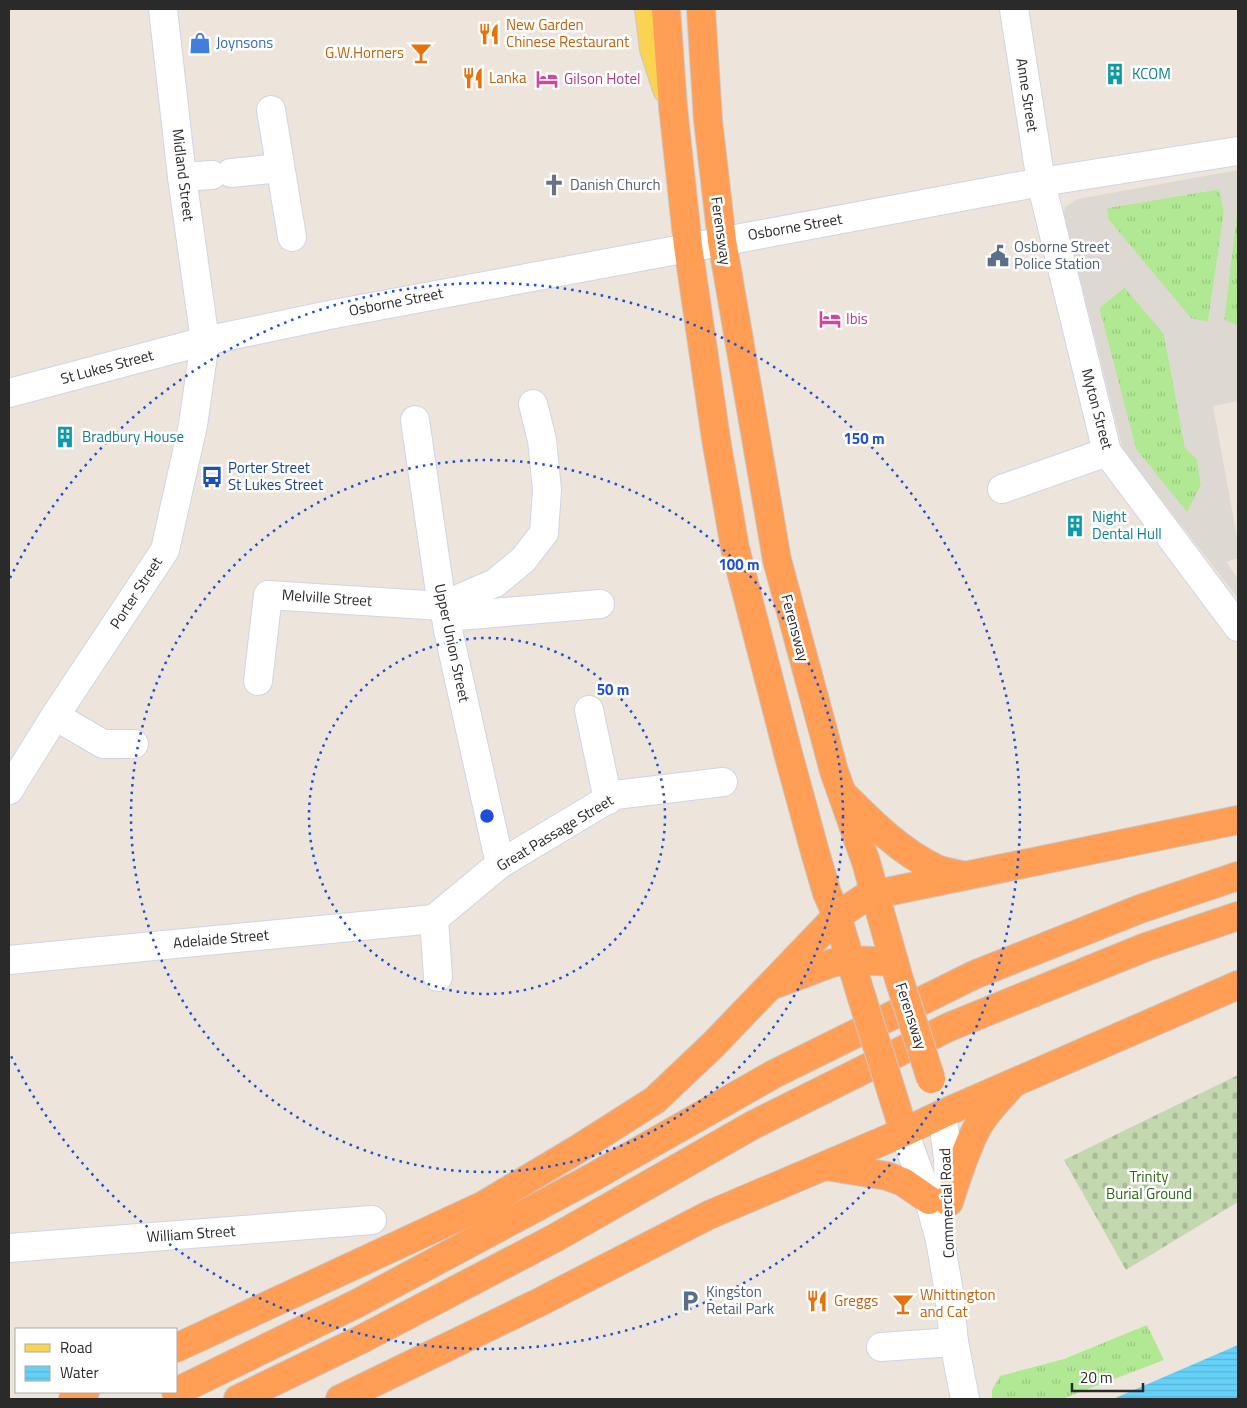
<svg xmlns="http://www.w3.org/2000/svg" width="1247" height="1408" font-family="'Titillium Web',sans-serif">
<defs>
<pattern id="grass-tufts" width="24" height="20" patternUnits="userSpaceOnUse" patternTransform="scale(1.25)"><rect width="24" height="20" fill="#b0e893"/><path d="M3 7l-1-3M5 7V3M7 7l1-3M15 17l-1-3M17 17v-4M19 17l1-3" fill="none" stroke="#98c77f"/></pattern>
<pattern id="cemetery-stones" width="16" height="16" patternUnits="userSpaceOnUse" patternTransform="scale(1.25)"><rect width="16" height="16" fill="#c4d8b0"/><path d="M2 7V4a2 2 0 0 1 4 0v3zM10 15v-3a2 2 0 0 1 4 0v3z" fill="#a9ba98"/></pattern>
<pattern id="water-rules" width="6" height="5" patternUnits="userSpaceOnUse" patternTransform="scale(1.25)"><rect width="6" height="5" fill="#65d1f8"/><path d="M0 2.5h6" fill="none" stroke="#58b4d5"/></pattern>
</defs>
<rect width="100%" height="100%" fill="#ede5db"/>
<g fill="url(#grass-tufts)">
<path d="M 1220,189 L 1224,213 L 1208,322 L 1191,319 L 1108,219 L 1107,208 Z"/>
<path d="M 1237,211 L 1238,211 L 1238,326 L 1224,320 Z"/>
<path d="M 1125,287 L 1164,334 L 1185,447 L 1197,459 L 1201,485 L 1187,513 L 1136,449 L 1099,308 Z"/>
<path d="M 1147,1325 L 1164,1360 L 1062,1399 L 992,1399 L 992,1390 L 1000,1376 L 1064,1359 Z"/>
</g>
<path fill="url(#cemetery-stones)" d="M 1238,1075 L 1238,1202 L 1126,1270 L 1064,1160 Z"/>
<path fill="#ddd8d2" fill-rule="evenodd" d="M 1238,170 L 1238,211 L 1237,212 L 1224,319 L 1238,326 L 1238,401 L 1213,406 L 1237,537 L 1238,538 L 1238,558 L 1226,562 L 1238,579 L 1238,598 L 1123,450 L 1064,214 L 1065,207 L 1078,199 ZM 1219,189 L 1224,213 L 1208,322 L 1191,318 L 1108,219 L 1107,208 ZM 1124,287 L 1164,334 L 1185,448 L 1197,459 L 1201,485 L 1187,512 L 1136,449 L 1099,308 Z"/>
<path fill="url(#water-rules)" d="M 1238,1345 L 1238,1399 L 1113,1399 Z"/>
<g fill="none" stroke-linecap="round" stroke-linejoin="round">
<g stroke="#d0d4e4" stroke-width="30">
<g id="minor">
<path d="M 1014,9 L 1041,182 L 1107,452 L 1238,627"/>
<path d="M 271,110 L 292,237"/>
<path d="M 231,173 L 280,168"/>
<path d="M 182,177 L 212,175"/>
<path d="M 9,393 L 205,341 L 329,315 L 1041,182 L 1238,151"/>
<path d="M 415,420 L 442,606 L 446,617 L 448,630 L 500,864"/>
<path d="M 1002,489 L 1107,452"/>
<path d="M 446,617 L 600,604"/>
<path d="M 258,681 L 268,595 L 442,606 L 495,583 L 523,560 L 544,533 L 547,490 L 542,440 L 533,404"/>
<path d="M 589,710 L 608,800"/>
<path d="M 55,716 L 103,744 L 134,744"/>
<path d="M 9,790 L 55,716 L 165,550 L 193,425 L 205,341 L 182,177 L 163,9"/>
<path d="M 434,919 L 500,864 L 615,795 L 723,782"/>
<path d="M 434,919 L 438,977"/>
<path d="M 9,960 L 434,919"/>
<path d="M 942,1114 L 948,1158 L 949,1197"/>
<path d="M 904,1132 L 929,1200 L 940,1240 L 949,1292 L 954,1342 L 965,1399"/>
<path d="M 9,1248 L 372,1220"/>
<path d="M 881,1347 L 954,1342"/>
</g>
</g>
<g stroke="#c8c8c8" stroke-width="30">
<path id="major" d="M 649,9 L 654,49 L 667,89"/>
</g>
<g stroke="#c8c8c8" stroke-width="30">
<g id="highway">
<path d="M 666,9 L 673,107 L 688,246 L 716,439 L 735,548 L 788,753 L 815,852 L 827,893 L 837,916 L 861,995"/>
<path d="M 701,9 L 708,120 L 722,241 L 777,560 L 834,771 L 866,862 L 899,979"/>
<path d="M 846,797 C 873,824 900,851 935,868 C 943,872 953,873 961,875"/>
<path d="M 776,984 L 832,963 L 851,960 L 894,962"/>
<path d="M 892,1093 L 904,1132"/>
<path d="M 825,1166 L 887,1176 L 903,1182 L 929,1200"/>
<path d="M 949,1202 C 957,1177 965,1151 977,1128 C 985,1113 998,1100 1009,1088"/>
<path d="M 176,1348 L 484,1205 L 578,1149 L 655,1100 L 713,1045 L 837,916 L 867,896 L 1238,820"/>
<path d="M 176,1392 L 358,1303 L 593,1177 L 774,1074 L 974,975 L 1140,909 L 1238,876"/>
<path d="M 73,1399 L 85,1392"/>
<path d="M 238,1399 L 360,1340 L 555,1238 L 753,1125 L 949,1027 L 1146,947 L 1238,916"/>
<path d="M 340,1399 L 540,1302 L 709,1215 L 904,1132 L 942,1114 L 1238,985"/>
</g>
</g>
<use href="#minor" stroke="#fff" stroke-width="28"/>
<use href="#major" stroke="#fbd352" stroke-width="28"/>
<use href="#highway" stroke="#ff9e54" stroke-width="28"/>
<g stroke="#c8c8c8" stroke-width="30" stroke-linecap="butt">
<g id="highway-bridge">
<path d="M 899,979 L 931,1079"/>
<path d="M 861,995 L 892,1093"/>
</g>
</g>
<use href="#highway-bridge" stroke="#ff9e54" stroke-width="28"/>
</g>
<g fill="none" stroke="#1d4ed8" stroke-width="2.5" stroke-dasharray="2.5 5">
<circle cx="487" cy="816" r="178"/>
<circle cx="487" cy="816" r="356"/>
<path d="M10 578A533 533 0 1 1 10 1054"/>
</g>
<defs>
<g id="restaurant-bare" transform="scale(1.725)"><path d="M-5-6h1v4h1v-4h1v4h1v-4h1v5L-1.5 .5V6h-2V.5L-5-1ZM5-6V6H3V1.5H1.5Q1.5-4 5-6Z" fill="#e8710a" stroke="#fff" stroke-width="2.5" paint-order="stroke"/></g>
<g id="shop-bare" transform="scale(1.725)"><path d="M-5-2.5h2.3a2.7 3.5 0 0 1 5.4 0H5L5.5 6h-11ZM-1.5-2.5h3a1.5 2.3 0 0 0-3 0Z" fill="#3f7fe0" stroke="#fff" stroke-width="2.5" paint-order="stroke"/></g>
<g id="bar-bare" transform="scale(1.725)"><path d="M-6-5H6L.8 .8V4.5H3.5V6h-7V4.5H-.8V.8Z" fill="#e8710a" stroke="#fff" stroke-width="2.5" paint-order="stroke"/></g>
<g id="building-bare" transform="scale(1.725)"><path d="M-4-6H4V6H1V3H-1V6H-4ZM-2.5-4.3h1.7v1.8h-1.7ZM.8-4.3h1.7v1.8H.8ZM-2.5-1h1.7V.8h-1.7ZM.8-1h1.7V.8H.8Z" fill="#0f9aa8" stroke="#fff" stroke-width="2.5" paint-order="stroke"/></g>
<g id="hotel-bare" transform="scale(1.725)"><path d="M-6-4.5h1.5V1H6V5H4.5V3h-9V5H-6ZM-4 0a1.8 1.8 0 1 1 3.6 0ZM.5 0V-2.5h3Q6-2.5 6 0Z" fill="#d1479c" stroke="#fff" stroke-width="2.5" paint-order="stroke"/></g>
<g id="church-bare" transform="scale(1.725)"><path d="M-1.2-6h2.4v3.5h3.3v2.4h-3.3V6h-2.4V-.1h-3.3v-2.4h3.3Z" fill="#6b7280" stroke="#fff" stroke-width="2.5" paint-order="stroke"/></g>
<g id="civic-bare" transform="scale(1.725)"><path d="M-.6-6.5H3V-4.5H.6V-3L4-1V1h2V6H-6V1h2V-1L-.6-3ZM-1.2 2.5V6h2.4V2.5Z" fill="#5c6f8a" stroke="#fff" stroke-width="2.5" paint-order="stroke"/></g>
<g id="bus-bare" transform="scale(1.725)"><path d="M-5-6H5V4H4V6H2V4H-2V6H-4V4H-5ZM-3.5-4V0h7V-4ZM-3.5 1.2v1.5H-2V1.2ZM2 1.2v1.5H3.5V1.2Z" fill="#1a4fb4" stroke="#fff" stroke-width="2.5" paint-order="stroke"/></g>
<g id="parking-bare" transform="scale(1.725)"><path d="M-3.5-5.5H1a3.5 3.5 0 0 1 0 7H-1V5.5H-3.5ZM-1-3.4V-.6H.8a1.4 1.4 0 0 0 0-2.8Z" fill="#5c6f8a" stroke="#fff" stroke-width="2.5" paint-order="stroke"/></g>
</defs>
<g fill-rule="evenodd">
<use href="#restaurant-bare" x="489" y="34"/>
<use href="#shop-bare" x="200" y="43"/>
<use href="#bar-bare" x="421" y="53"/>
<use href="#building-bare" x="1115" y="74"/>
<use href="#restaurant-bare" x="473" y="78"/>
<use href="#hotel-bare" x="547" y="79"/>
<use href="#church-bare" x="554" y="185"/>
<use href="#civic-bare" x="998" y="256"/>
<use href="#hotel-bare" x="830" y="319"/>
<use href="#building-bare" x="65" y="437"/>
<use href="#bus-bare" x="212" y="477"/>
<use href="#building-bare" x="1075" y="526"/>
<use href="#parking-bare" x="690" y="1301"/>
<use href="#restaurant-bare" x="817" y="1301"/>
<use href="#bar-bare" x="903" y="1304"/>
</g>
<g text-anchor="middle" stroke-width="5" stroke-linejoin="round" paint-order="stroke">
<g font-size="15" fill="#c56008" stroke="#fff" text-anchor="start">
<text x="506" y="30">New Garden<tspan x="506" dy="17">Chinese Restaurant</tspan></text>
<text x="404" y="58" text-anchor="end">G.W.Horners</text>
<text x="489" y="83">Lanka</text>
<text x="920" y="1300">Whittington<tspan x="920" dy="17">and Cat</tspan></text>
<text x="834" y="1306">Greggs</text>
</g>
<g font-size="15" fill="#366cbe" stroke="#fff" text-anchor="start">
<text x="216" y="48">Joynsons</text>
</g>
<g font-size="15" fill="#0d838f" stroke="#fff" text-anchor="start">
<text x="1132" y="79">KCOM</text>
<text x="82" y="442">Bradbury House</text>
<text x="1092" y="522">Night<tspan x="1092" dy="17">Dental Hull</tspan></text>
</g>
<g font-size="15" fill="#b23c85" stroke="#fff" text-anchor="start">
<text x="564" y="84">Gilson Hotel</text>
<text x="846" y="324">Ibis</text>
</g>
<g font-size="15" fill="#2a2a2a" stroke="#fff">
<text transform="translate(1027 95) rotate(81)" y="5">Anne Street</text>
<text transform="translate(183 175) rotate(83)" y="5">Midland Street</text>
<text transform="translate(795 227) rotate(-10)" y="5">Osborne Street</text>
<text transform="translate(721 231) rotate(82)" y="5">Ferensway</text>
<text transform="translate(396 302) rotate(-11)" y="5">Osborne Street</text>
<text transform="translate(107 367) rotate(-15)" y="5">St Lukes Street</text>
<text transform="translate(1097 409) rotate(75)" y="5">Myton Street</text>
<text transform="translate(136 593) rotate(-57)" y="5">Porter Street</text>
<text transform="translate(327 598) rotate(4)" y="5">Melville Street</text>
<text transform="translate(795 628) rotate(75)" y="5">Ferensway</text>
<text transform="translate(452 643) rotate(78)" y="5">Upper Union Street</text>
<text transform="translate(555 833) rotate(-31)" y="5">Great Passage Street</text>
<text transform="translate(221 939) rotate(-5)" y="5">Adelaide Street</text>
<text transform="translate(911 1016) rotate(72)" y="5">Ferensway</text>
<text transform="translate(947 1203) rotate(-92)" y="5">Commercial Road</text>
<text transform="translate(191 1234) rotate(-4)" y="5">William Street</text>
</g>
<g font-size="15" fill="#5b616d" stroke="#fff" text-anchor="start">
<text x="570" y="190">Danish Church</text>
</g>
<g font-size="15" fill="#4e5e75" stroke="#fff" text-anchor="start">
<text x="1014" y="252">Osborne Street<tspan x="1014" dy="17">Police Station</tspan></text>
<text x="706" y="1297">Kingston<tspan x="706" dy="17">Retail Park</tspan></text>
</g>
<g font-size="15" fill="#164399" stroke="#fff" text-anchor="start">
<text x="228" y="473">Porter Street<tspan x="228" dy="17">St Lukes Street</tspan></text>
</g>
<g font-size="15" fill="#276c14" stroke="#fff">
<text x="1149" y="1182">Trinity<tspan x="1149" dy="17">Burial Ground</tspan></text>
</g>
</g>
<circle cx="487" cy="816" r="8" fill="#1d4ed8" stroke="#fff" stroke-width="2.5"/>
<g font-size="15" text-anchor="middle" font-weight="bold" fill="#1d4ed8" stroke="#fff" stroke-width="5" stroke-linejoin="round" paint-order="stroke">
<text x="864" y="444">150 m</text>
<text x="739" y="570">100 m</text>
<text x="613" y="695">50 m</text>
</g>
<rect width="1247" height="1408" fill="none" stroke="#2a2a2a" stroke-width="20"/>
<rect x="15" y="1328" width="162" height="65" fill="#ffffff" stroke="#aaaaaa"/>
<rect x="25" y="1344" width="25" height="8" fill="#fbd352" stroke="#aaaaaa"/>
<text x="60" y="1353" font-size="15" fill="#2a2a2a">Road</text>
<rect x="25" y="1366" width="25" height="15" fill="url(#water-rules)" stroke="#aaaaaa"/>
<text x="60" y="1378" font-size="15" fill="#2a2a2a">Water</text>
<path d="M1072 1383v8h71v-8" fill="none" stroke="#2a2a2a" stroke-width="2.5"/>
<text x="1080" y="1383" font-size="15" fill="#2a2a2a" stroke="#ffffff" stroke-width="4" paint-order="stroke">20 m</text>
</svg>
